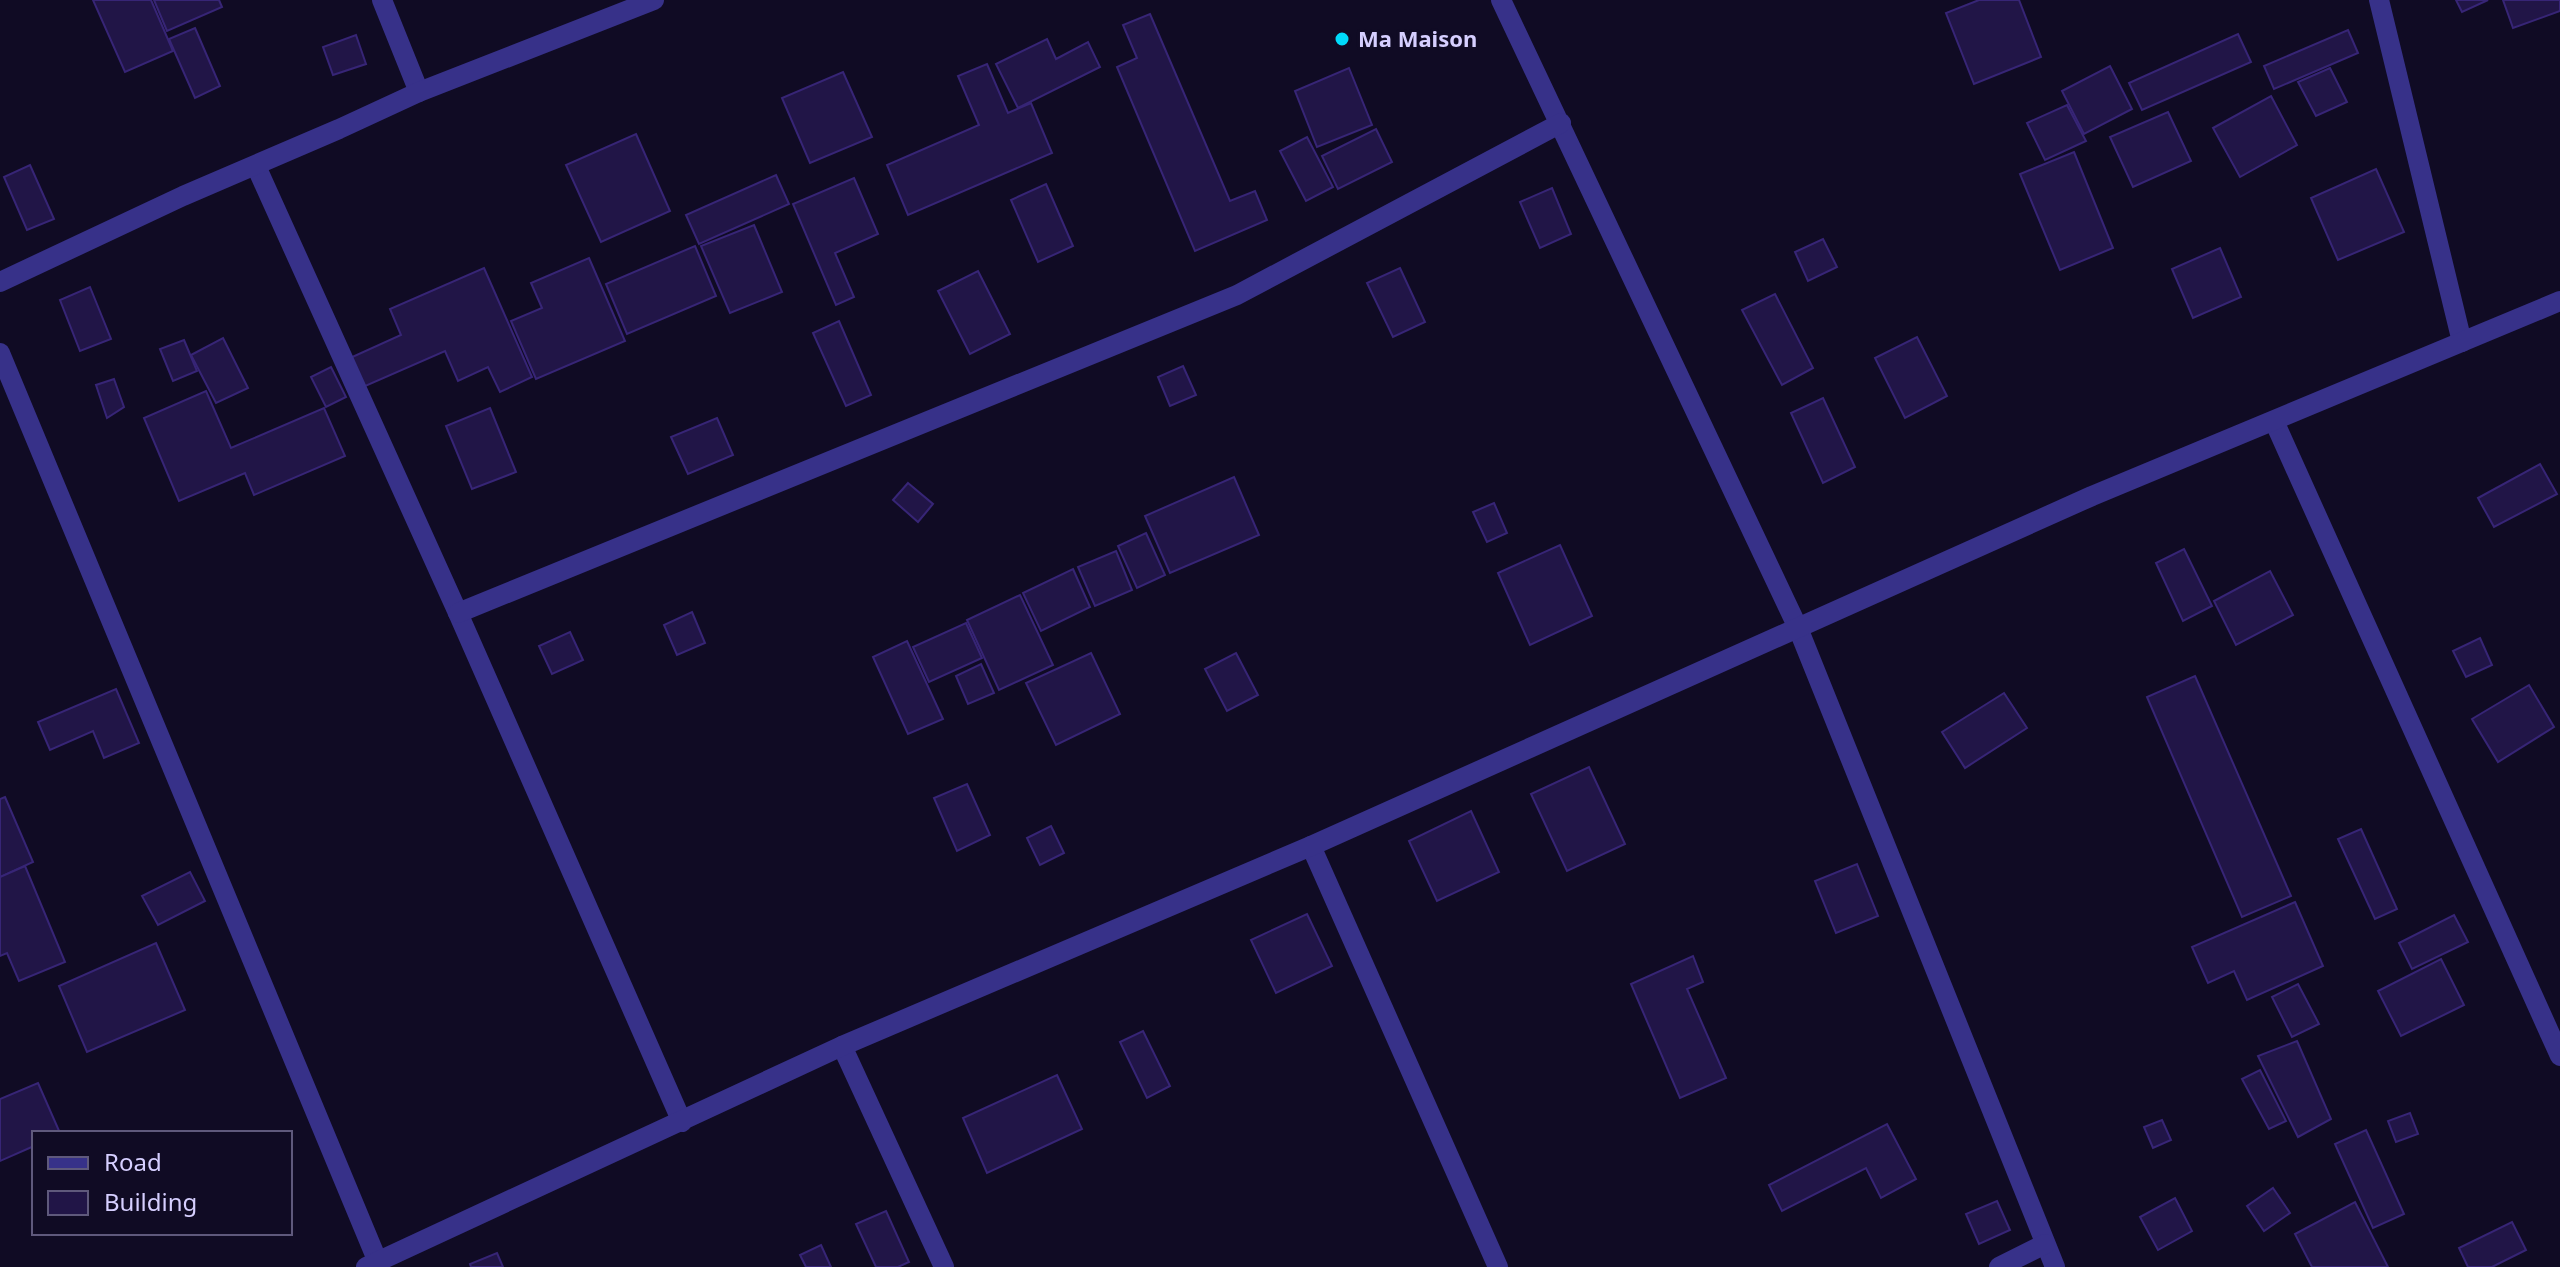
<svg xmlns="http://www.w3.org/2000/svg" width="2560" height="1267" font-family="'Noto Sans',sans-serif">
<rect width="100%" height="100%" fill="#100b24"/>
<g fill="#211547" stroke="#372576" stroke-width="2">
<path d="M 93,0 L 151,0 L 173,51 L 125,72 Z"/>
<path d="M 154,0 L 219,0 L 222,7 L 167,31 Z"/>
<path d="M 1979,0 L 2019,0 L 2041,57 L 1974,84 L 1946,13 Z"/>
<path d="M 2456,0 L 2488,0 L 2462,12 Z"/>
<path d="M 2503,0 L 2560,0 L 2560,11 L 2513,28 Z"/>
<path d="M 1150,14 L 1230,201 L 1255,191 L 1267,220 L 1195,251 L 1117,67 L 1137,58 L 1123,25 Z"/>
<path d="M 195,28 L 220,86 L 195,98 L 169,39 Z"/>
<path d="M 2348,30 L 2358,53 L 2274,89 L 2264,66 Z"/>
<path d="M 2238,34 L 2251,62 L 2142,110 L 2129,83 Z"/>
<path d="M 356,35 L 366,64 L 333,75 L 323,47 Z"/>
<path d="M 1047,39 L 1056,59 L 1088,42 L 1100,67 L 1018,108 L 996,64 Z"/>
<path d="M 987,64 L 1008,113 L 1031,103 L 1052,153 L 908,215 L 887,165 L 979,125 L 958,76 Z"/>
<path d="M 2110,66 L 2132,109 L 2084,134 L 2062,91 Z"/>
<path d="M 1349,68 L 1372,125 L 1317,147 L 1295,91 Z"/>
<path d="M 2330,68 L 2347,102 L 2316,116 L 2298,82 Z"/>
<path d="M 843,72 L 872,137 L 810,163 L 782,98 Z"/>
<path d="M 2271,96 L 2297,145 L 2240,177 L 2213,128 Z"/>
<path d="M 2067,105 L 2086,141 L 2045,160 L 2027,123 Z"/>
<path d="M 2168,112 L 2191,161 L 2133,187 L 2110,137 Z"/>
<path d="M 1376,129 L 1392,162 L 1338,189 L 1322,156 Z"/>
<path d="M 636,134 L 670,211 L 601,242 L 566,165 Z"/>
<path d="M 1307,137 L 1333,187 L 1306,201 L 1280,151 Z"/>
<path d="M 2074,152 L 2113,248 L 2060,270 L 2020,174 Z"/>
<path d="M 30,165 L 54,219 L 27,230 L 4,177 Z"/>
<path d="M 2376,169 L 2404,232 L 2338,260 L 2311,198 Z"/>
<path d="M 776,175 L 789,204 L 699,244 L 686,215 Z"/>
<path d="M 854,178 L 878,234 L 835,253 L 854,297 L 836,305 L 793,204 Z"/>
<path d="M 1046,184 L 1073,246 L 1038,262 L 1011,200 Z"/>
<path d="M 1552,188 L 1571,234 L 1540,248 L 1520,202 Z"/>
<path d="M 754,225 L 782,292 L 730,313 L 701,246 Z"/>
<path d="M 1823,239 L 1837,267 L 1808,281 L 1795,252 Z"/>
<path d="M 695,246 L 716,296 L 627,334 L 606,284 Z"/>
<path d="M 2220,248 L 2241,297 L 2193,318 L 2172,269 Z"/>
<path d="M 589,258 L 625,341 L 536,379 L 511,321 L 542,308 L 531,283 Z"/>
<path d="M 484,268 L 532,377 L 500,392 L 488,367 L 458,381 L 445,351 L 363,387 L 350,358 L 401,335 L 390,309 Z"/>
<path d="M 1400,268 L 1425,322 L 1393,337 L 1367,283 Z"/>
<path d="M 978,271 L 1010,334 L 970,354 L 938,291 Z"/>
<path d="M 90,287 L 111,339 L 80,351 L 60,300 Z"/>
<path d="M 1775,294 L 1813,368 L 1782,385 L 1742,310 Z"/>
<path d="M 839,321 L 871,395 L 846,406 L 813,333 Z"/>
<path d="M 1917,337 L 1947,396 L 1905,418 L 1875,358 Z"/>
<path d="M 223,338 L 248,388 L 216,403 L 191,355 Z"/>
<path d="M 184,340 L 197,371 L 173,381 L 160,349 Z"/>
<path d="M 1183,366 L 1196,395 L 1170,406 L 1158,377 Z"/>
<path d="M 331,367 L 346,397 L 326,407 L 311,377 Z"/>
<path d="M 114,379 L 124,407 L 107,418 L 96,385 Z"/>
<path d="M 206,391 L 231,448 L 324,408 L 345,456 L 254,495 L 245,473 L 179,501 L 144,418 Z"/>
<path d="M 1823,398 L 1855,467 L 1823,483 L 1791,413 Z"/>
<path d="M 490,408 L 516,472 L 472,489 L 446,426 Z"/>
<path d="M 717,418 L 733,455 L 688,474 L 671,437 Z"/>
<path d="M 2540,464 L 2557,494 L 2494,527 L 2478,498 Z"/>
<path d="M 1234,477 L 1259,535 L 1170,573 L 1145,516 Z"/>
<path d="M 908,483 L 933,504 L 918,522 L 893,500 Z"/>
<path d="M 1494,503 L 1507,533 L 1487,542 L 1473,512 Z"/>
<path d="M 1146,533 L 1165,575 L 1137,588 L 1118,546 Z"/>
<path d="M 1560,545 L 1592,616 L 1530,645 L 1498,573 Z"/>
<path d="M 2184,549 L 2212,606 L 2183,621 L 2156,563 Z"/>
<path d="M 1116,551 L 1132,590 L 1095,606 L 1078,567 Z"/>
<path d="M 1073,569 L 1090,607 L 1041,631 L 1023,593 Z"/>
<path d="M 2270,571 L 2293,615 L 2236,645 L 2214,601 Z"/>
<path d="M 1020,595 L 1053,665 L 999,690 L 967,620 Z"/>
<path d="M 692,612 L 705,643 L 677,655 L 664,625 Z"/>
<path d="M 966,623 L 982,658 L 929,682 L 913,647 Z"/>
<path d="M 570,632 L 583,660 L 552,674 L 539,646 Z"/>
<path d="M 2480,638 L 2492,665 L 2466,677 L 2453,651 Z"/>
<path d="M 907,641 L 943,719 L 908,734 L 873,657 Z"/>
<path d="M 1091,653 L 1120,714 L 1056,745 L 1026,683 Z"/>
<path d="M 1236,653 L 1258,695 L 1227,711 L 1205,669 Z"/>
<path d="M 981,664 L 994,693 L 968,704 L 956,676 Z"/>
<path d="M 2195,676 L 2291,896 L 2242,917 L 2147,697 Z"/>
<path d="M 2529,685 L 2554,727 L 2498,762 L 2472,719 Z"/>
<path d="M 116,689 L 139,743 L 104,758 L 93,731 L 50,750 L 38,722 Z"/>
<path d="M 2004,693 L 2027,728 L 1965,768 L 1942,732 Z"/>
<path d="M 1589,767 L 1625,844 L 1567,871 L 1531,794 Z"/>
<path d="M 967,784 L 990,835 L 957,851 L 934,798 Z"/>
<path d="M 5,797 L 33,862 L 0,877 L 0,799 Z"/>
<path d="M 1471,811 L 1499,872 L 1437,901 L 1409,841 Z"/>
<path d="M 1051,826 L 1064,853 L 1040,865 L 1027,838 Z"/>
<path d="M 2361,829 L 2397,909 L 2375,919 L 2338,839 Z"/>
<path d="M 1857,864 L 1878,916 L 1836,933 L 1815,881 Z"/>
<path d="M 25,866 L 65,962 L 19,981 L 7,953 L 0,956 L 0,877 Z"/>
<path d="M 190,872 L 205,901 L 158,925 L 142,896 Z"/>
<path d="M 2295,902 L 2323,966 L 2247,1000 L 2234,971 L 2208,983 L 2192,947 Z"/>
<path d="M 1307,914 L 1332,966 L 1276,993 L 1251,940 Z"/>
<path d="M 2454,915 L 2468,942 L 2412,969 L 2399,943 Z"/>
<path d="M 156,943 L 185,1010 L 87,1052 L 59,986 Z"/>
<path d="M 1693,956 L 1703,982 L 1687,989 L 1726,1078 L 1680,1098 L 1631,984 Z"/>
<path d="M 2441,959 L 2464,1005 L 2401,1036 L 2378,991 Z"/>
<path d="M 2298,984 L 2319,1024 L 2292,1037 L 2272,997 Z"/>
<path d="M 1143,1031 L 1170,1086 L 1147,1098 L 1120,1042 Z"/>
<path d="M 2297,1041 L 2331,1119 L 2298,1137 L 2258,1056 Z"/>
<path d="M 2260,1070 L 2286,1121 L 2269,1129 L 2242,1079 Z"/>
<path d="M 1057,1075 L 1082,1129 L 987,1173 L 963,1118 Z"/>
<path d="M 38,1083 L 60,1133 L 34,1133 L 34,1146 L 0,1161 L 0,1099 Z"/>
<path d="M 2410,1113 L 2418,1134 L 2396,1142 L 2388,1121 Z"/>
<path d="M 2162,1120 L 2171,1140 L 2153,1148 L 2144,1127 Z"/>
<path d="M 1887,1124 L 1916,1179 L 1881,1198 L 1866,1168 L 1782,1211 L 1769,1185 Z"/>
<path d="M 2366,1130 L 2404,1214 L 2373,1228 L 2335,1144 Z"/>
<path d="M 2273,1188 L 2290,1213 L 2264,1231 L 2247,1206 Z"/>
<path d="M 2175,1198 L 2192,1231 L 2158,1250 L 2140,1217 Z"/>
<path d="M 1997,1201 L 2010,1230 L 1979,1244 L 1966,1214 Z"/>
<path d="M 2355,1202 L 2388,1267 L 2312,1267 L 2295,1234 Z"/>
<path d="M 886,1211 L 909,1262 L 898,1267 L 876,1267 L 856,1224 Z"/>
<path d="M 2512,1222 L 2526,1250 L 2492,1267 L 2468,1267 L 2459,1248 Z"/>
<path d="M 821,1245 L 831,1267 L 806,1267 L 800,1255 Z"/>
<path d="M 497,1253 L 503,1267 L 471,1267 L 470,1264 Z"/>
</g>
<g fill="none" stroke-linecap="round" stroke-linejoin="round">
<g stroke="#373189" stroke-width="20">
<path d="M 382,0 L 419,92"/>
<path d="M 1501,0 L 1798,628 L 2055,1267"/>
<path d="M 2379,0 L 2462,342"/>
<path d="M 256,166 L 458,613 L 682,1122"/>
<path d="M 0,282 L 183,196 L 339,129 L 419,92 L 654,0"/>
<path d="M 0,353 L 380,1267"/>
<path d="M 2274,421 L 2560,1056"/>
<path d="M 458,613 L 1237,295 L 1561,123"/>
<path d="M 1311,846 L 1498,1267"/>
<path d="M 842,1046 L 944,1267"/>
<path d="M 366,1267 L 842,1046 L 1311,846 L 2092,496 L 2560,301"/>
<path d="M 1999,1267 L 2045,1244"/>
</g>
</g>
<circle fill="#00dafa" stroke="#100b24" stroke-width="3" cx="1342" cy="39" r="8"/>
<g text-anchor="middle" stroke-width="6" stroke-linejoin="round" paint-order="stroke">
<g font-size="22" font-weight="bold" fill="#d6cfff" stroke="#100b24" text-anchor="start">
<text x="1358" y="47">Ma Maison</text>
</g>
</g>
<rect x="32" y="1131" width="260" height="104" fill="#100b24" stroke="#5f597c" stroke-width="2"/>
<rect x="48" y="1157" width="40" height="12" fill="#373189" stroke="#5f597c" stroke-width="2"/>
<text x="104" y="1171" font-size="24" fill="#d6cfff">Road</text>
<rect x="48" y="1191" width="40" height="24" fill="#211547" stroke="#5f597c" stroke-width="2"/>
<text x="104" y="1211" font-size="24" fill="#d6cfff">Building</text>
</svg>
